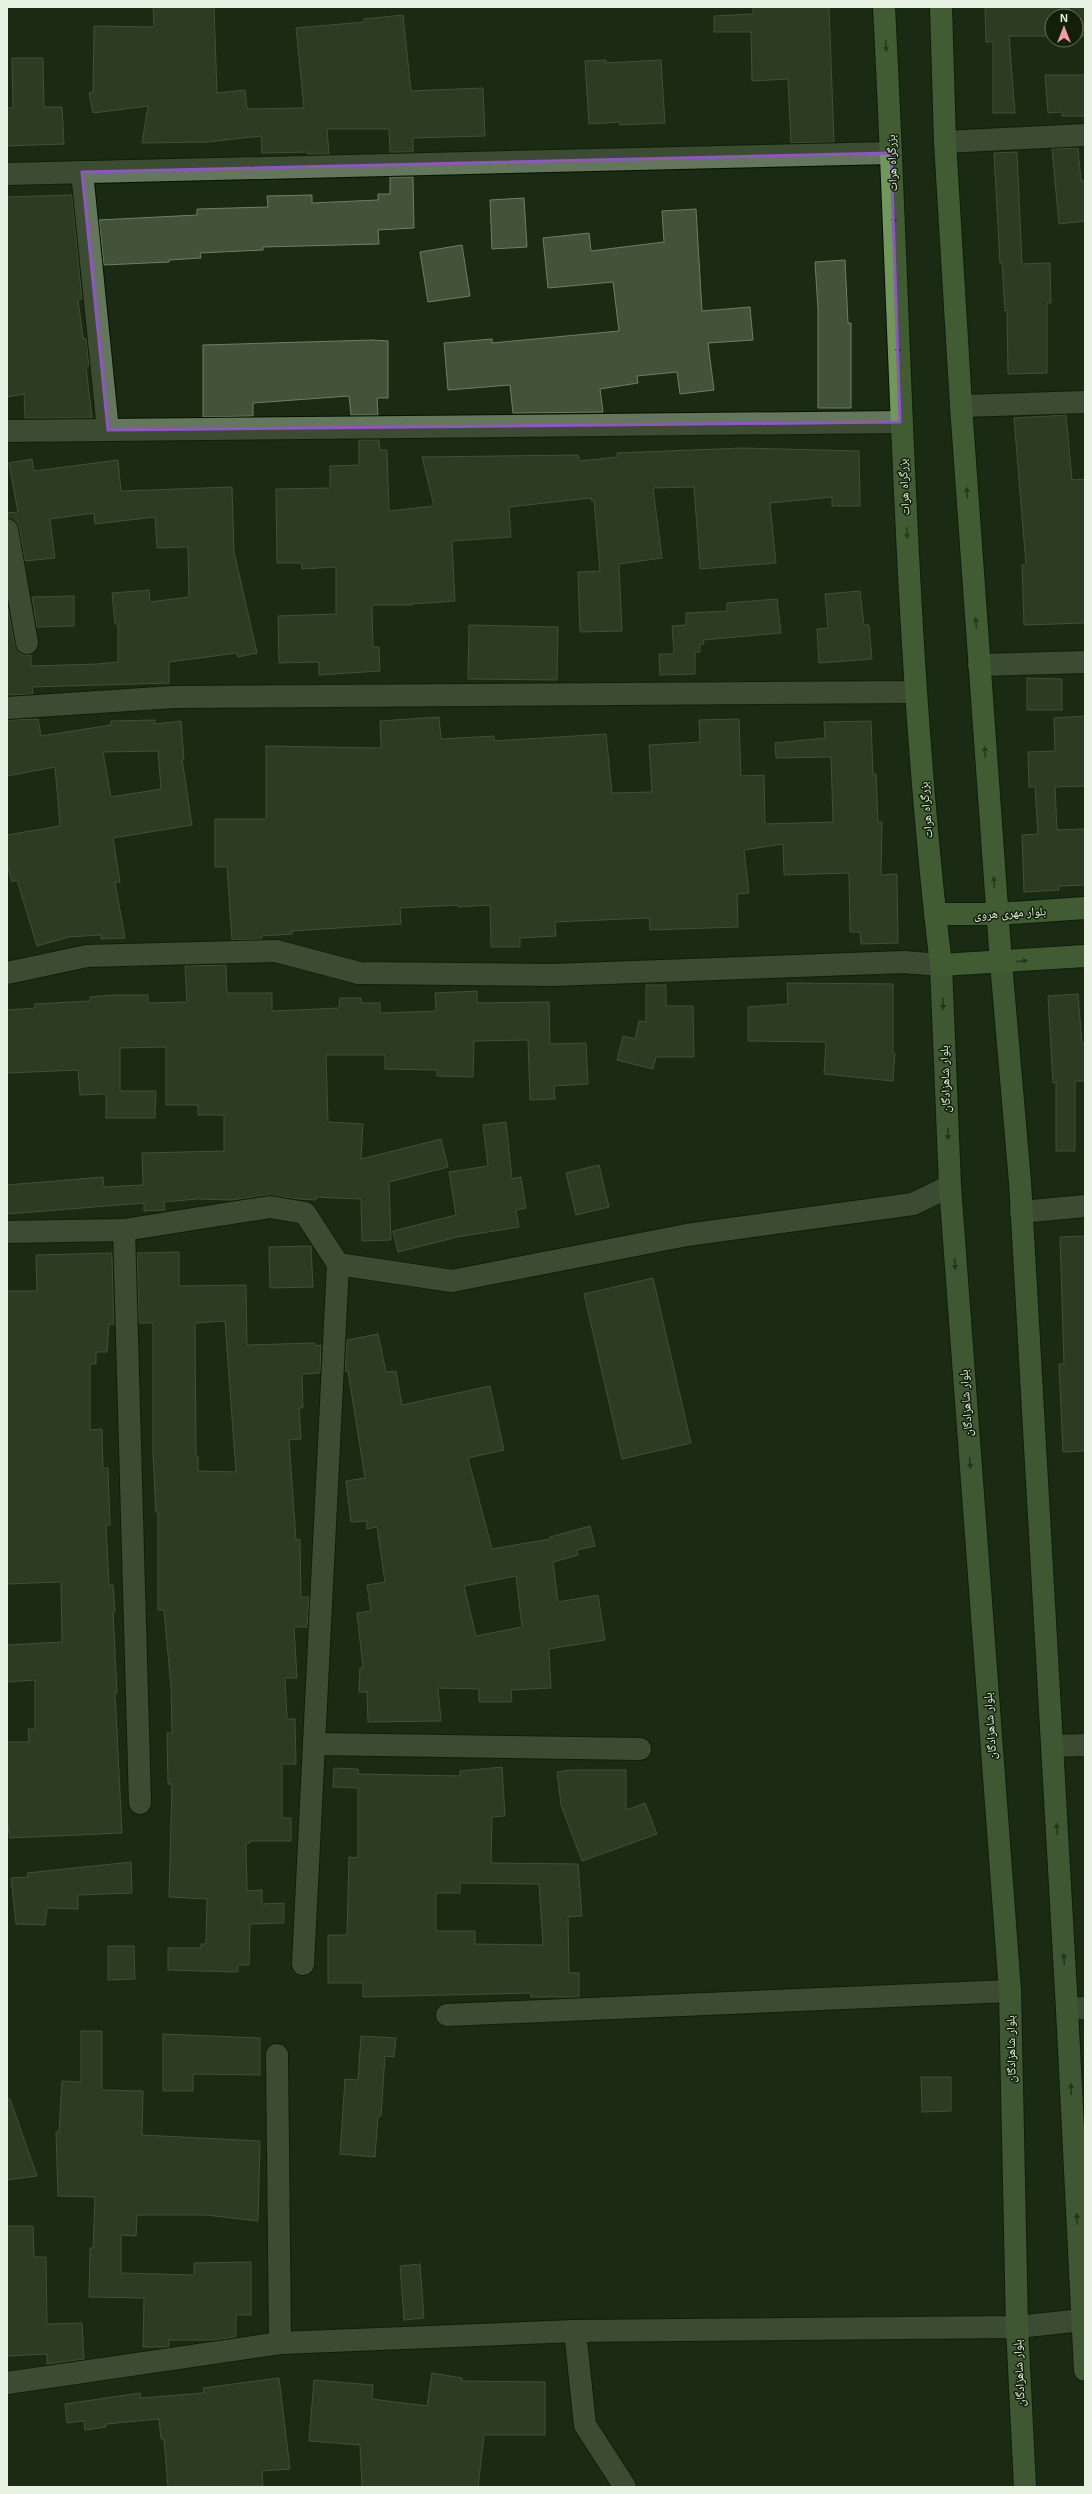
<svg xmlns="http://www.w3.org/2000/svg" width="1092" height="2494" font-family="Arial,'Noto Naskh Arabic',sans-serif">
<rect width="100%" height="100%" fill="#1b2a13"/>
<g fill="#425339" stroke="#6c7f64" fill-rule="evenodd">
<path d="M 153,7 L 214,7 L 217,93 L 245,90 L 247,109 L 304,108 L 296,28 L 364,22 L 364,19 L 403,15 L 411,91 L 483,88 L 485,136 L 413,138 L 413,152 L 390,152 L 389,129 L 327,129 L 329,154 L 308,154 L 308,152 L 262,153 L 261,136 L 207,142 L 142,143 L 148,106 L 93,113 L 89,93 L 93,92 L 94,26 L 154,27 Z"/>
<path d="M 753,7 L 829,7 L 834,142 L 791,143 L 788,79 L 752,81 L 751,32 L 714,32 L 714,16 L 753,14 Z"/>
<path d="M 985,7 L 1085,7 L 1085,36 L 1076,36 L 1076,16 L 1052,16 L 1052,36 L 1009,36 L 1015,113 L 993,113 L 993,42 L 986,42 Z"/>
<path d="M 12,58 L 43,58 L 44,107 L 62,107 L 64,144 L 7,146 L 7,108 L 13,108 Z"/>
<path d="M 606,60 L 606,63 L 661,60 L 665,123 L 620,125 L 620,122 L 589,124 L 585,61 Z"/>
<path d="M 1045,75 L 1085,75 L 1085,116 L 1062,116 L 1062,112 L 1048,113 Z"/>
<path d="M 1078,148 L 1081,181 L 1085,180 L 1085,221 L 1059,224 L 1052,149 Z"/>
<path d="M 1017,152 L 1022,264 L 1050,263 L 1051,303 L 1047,303 L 1047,373 L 1008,374 L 1007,310 L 1005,311 L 1002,263 L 1000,263 L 994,153 Z"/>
<path d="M 390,177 L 413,177 L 414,228 L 378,230 L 379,244 L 263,247 L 263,250 L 200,253 L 201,258 L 169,260 L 169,262 L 104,265 L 99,220 L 197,215 L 197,209 L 268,207 L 267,196 L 312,195 L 312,203 L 378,200 L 378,194 L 390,194 Z"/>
<path d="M 72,195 L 82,299 L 78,299 L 83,339 L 86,338 L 89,366 L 86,367 L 92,418 L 25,418 L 24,394 L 7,397 L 7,197 Z"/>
<path d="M 524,198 L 527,247 L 492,249 L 490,200 Z"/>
<path d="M 696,209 L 702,311 L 750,307 L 753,340 L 708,343 L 714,390 L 680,394 L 677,372 L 637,376 L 638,383 L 600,389 L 603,412 L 513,413 L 510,385 L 448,390 L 444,343 L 492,339 L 492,343 L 619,331 L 613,282 L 548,288 L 543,238 L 589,233 L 591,251 L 664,242 L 662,211 Z"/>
<path d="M 462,245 L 470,296 L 428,302 L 420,252 Z"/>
<path d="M 845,260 L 848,323 L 851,323 L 851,408 L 818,408 L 818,309 L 815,262 Z"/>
<path d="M 373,340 L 388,341 L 388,398 L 377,398 L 378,415 L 351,415 L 349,396 L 253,403 L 253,416 L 203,417 L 203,345 Z"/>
<path d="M 1066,415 L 1072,480 L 1085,479 L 1085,623 L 1024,625 L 1022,565 L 1026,565 L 1014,418 Z"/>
<path d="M 359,440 L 379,440 L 380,450 L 387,450 L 389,511 L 434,506 L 422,457 L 578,455 L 580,461 L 617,457 L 617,453 L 742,448 L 859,451 L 860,506 L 832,506 L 832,497 L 770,503 L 776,563 L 700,569 L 694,487 L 653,488 L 662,558 L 619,564 L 622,631 L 580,632 L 578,572 L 600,571 L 594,501 L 592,501 L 591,498 L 509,507 L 511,537 L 452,541 L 455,601 L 412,604 L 412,605 L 372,605 L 373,647 L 379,647 L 380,671 L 319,675 L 319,662 L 279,663 L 278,616 L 336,614 L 336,567 L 302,569 L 301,563 L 277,563 L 276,489 L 330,488 L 330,466 L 359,465 Z"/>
<path d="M 32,459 L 34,471 L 118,460 L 121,491 L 232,487 L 234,552 L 257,653 L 238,657 L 237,653 L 169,662 L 169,683 L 32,687 L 33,694 L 7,695 L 7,602 L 15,646 L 22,655 L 31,655 L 31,666 L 98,664 L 118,662 L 118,624 L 115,624 L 112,593 L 149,590 L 150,602 L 189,597 L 188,547 L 157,548 L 155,517 L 95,524 L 94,513 L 50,519 L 55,558 L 25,561 L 19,527 L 16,522 L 7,518 L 7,513 L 18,512 L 9,463 Z"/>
<path d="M 860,591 L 864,625 L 869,625 L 872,659 L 819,663 L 817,629 L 828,628 L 825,594 Z"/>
<path d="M 74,596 L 74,626 L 37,627 L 32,597 Z"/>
<path d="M 777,599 L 781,633 L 703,640 L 704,644 L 700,644 L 700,652 L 695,652 L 695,674 L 660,675 L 659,654 L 674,654 L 672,626 L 686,625 L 686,613 L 727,611 L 727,603 Z"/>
<path d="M 469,625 L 558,627 L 557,680 L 468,679 Z"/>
<path d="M 1027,678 L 1062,679 L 1062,710 L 1027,710 Z"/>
<path d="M 1085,716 L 1085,786 L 1055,787 L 1057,830 L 1085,829 L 1085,885 L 1059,886 L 1059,890 L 1024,892 L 1022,835 L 1038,834 L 1035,787 L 1029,787 L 1028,752 L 1055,751 L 1054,718 Z"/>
<path d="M 439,717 L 441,739 L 494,736 L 494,741 L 606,734 L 612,793 L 652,792 L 649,745 L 700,742 L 699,720 L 739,719 L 741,776 L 764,775 L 765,824 L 833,822 L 831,757 L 776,758 L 775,743 L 825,738 L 824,722 L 871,721 L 873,774 L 876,774 L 878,822 L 882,822 L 881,875 L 897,874 L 898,943 L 861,944 L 860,932 L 850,932 L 849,873 L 784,875 L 783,844 L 744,850 L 749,893 L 737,894 L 738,927 L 650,930 L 649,918 L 555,922 L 556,936 L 520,938 L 520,947 L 491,947 L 490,905 L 458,907 L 458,905 L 400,908 L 401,924 L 292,931 L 292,934 L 261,936 L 262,939 L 232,940 L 227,867 L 215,867 L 215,819 L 266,819 L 266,746 L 381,748 L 380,721 Z"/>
<path d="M 38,719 L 41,736 L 111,725 L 111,721 L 155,720 L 155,724 L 181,721 L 184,759 L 182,759 L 192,825 L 113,838 L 120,882 L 115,882 L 125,938 L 101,939 L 101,935 L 69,937 L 37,946 L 17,880 L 12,882 L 7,864 L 7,835 L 60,826 L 55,767 L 7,776 L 7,720 ZM 158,751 L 161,789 L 111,797 L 103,752 Z"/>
<path d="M 226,965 L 227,993 L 272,993 L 272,1011 L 339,1008 L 340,998 L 361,998 L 361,1003 L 380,1003 L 380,1013 L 436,1011 L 435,993 L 477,991 L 477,1003 L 549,1002 L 550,1044 L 586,1043 L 588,1084 L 554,1086 L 555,1099 L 530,1100 L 528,1040 L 474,1041 L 473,1077 L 437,1076 L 437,1070 L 385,1069 L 385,1055 L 326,1055 L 328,1122 L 363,1124 L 361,1159 L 441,1139 L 448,1167 L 389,1182 L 391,1240 L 362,1241 L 361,1199 L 316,1197 L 316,1200 L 300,1199 L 268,1195 L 232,1200 L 197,1199 L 164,1202 L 165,1210 L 144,1211 L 144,1203 L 7,1214 L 7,1185 L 103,1177 L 104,1187 L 143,1185 L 142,1153 L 224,1151 L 224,1115 L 198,1115 L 198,1105 L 166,1105 L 166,1047 L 120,1048 L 120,1091 L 156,1091 L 155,1118 L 106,1118 L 106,1094 L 80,1095 L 78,1070 L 7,1073 L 7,1010 L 35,1008 L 35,1004 L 90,1001 L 90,997 L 113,995 L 148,995 L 148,1003 L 187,1002 L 185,966 Z"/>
<path d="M 787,983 L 893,984 L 893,1052 L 895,1053 L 893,1081 L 824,1074 L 826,1042 L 748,1041 L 748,1007 L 788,1004 Z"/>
<path d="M 646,985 L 666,985 L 666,1006 L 693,1006 L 694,1057 L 656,1057 L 653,1069 L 617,1060 L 623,1036 L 635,1039 L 639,1021 L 646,1022 Z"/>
<path d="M 1078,994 L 1082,1044 L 1085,1044 L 1085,1081 L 1075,1081 L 1075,1151 L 1056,1151 L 1056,1082 L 1053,1083 L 1048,996 Z"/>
<path d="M 506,1122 L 512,1179 L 521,1177 L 526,1208 L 516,1210 L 519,1227 L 457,1237 L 398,1252 L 393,1231 L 456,1215 L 449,1172 L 488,1166 L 483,1125 Z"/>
<path d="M 599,1165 L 609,1207 L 576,1215 L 566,1173 Z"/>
<path d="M 1085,1236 L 1085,1451 L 1063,1452 L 1059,1364 L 1064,1364 L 1060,1237 Z"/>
<path d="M 311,1246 L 313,1287 L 270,1288 L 269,1247 Z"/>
<path d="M 179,1252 L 179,1286 L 246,1285 L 247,1345 L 315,1343 L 315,1346 L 321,1345 L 320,1373 L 302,1374 L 303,1408 L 299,1408 L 301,1439 L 289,1440 L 296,1540 L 300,1539 L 301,1597 L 309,1597 L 307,1627 L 294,1627 L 297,1678 L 285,1678 L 287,1719 L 295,1719 L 296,1764 L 282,1764 L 282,1818 L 291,1818 L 291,1841 L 250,1841 L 250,1843 L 246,1843 L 247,1891 L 262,1890 L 262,1904 L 284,1903 L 284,1923 L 250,1924 L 249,1965 L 238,1965 L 238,1972 L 168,1970 L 168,1948 L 201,1948 L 201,1944 L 206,1944 L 207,1899 L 169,1897 L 172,1784 L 168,1784 L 167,1733 L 172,1733 L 171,1688 L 164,1610 L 158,1610 L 158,1512 L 156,1512 L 153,1453 L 153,1323 L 139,1323 L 137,1253 ZM 225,1321 L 236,1472 L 198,1471 L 198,1456 L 196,1456 L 195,1323 Z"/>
<path d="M 112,1253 L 114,1324 L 109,1324 L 107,1352 L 96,1352 L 96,1364 L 90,1364 L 90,1430 L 102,1429 L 103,1468 L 108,1468 L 110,1525 L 106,1525 L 109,1585 L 113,1585 L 115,1612 L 113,1612 L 117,1693 L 115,1693 L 122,1833 L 10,1838 L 7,1820 L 7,1742 L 29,1742 L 28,1729 L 35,1729 L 35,1680 L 7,1682 L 7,1645 L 62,1642 L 61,1582 L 7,1584 L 7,1291 L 37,1291 L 36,1255 Z"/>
<path d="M 653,1278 L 691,1443 L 622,1459 L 584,1294 Z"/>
<path d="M 378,1334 L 386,1372 L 396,1371 L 402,1405 L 490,1386 L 504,1450 L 468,1458 L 492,1549 L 550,1539 L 550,1537 L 590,1526 L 595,1546 L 577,1550 L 578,1555 L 553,1562 L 558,1602 L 598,1595 L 605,1640 L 549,1649 L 551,1688 L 511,1690 L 512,1702 L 479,1702 L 479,1689 L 438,1688 L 441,1721 L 368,1722 L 367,1692 L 359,1692 L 360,1668 L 363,1668 L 357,1613 L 371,1611 L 367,1585 L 385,1582 L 377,1527 L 367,1529 L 367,1521 L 351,1522 L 346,1481 L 365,1478 L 348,1371 L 345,1371 L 347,1340 ZM 516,1576 L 522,1627 L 476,1636 L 464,1586 Z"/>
<path d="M 502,1767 L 505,1816 L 492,1817 L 491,1863 L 578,1864 L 582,1916 L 568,1917 L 569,1973 L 579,1973 L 579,1997 L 531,1997 L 531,1993 L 363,1997 L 363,1983 L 328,1983 L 328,1935 L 347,1935 L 349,1857 L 358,1858 L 358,1788 L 333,1787 L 334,1768 L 358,1769 L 358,1774 L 460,1776 L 460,1771 ZM 460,1883 L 539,1884 L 543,1945 L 475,1944 L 475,1931 L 436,1931 L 436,1893 L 460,1893 Z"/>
<path d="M 570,1770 L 626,1770 L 626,1810 L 645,1803 L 657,1834 L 582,1861 L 561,1805 L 557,1772 Z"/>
<path d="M 131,1862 L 132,1893 L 78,1895 L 78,1909 L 47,1908 L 45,1925 L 16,1924 L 11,1878 L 28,1877 L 27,1873 Z"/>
<path d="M 108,1946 L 134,1946 L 135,1979 L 108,1980 Z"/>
<path d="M 81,2031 L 102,2031 L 102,2090 L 143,2091 L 142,2135 L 260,2141 L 258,2221 L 206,2215 L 137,2215 L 136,2236 L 121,2235 L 121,2273 L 194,2275 L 194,2263 L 251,2262 L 251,2315 L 236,2315 L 236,2337 L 213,2340 L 169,2340 L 169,2347 L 143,2347 L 144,2298 L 89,2297 L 90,2248 L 93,2248 L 95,2197 L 58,2196 L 56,2132 L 59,2132 L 62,2081 L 81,2082 Z"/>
<path d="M 163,2034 L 260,2038 L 260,2075 L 193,2074 L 193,2091 L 163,2091 Z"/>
<path d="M 361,2036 L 396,2038 L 394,2057 L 385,2056 L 381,2116 L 378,2116 L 375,2157 L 340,2154 L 345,2079 L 358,2080 Z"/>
<path d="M 921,2077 L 951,2077 L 951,2111 L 922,2112 Z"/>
<path d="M 7,2099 L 10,2099 L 37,2176 L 7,2180 Z"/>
<path d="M 7,2226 L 33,2226 L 34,2257 L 46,2257 L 47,2324 L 82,2323 L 84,2359 L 47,2364 L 47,2354 L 7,2356 Z"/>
<path d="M 420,2264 L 424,2318 L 404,2320 L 400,2266 Z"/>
<path d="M 432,2373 L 462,2378 L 462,2381 L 545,2382 L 545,2435 L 484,2435 L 478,2487 L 362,2487 L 360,2445 L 309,2441 L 314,2380 L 373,2385 L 372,2399 L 427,2406 Z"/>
<path d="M 279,2378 L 290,2469 L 262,2471 L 263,2486 L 168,2487 L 164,2439 L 161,2439 L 159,2419 L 106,2424 L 106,2427 L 85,2430 L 84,2421 L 67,2423 L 65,2404 L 140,2393 L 141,2398 L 204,2393 L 203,2388 Z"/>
</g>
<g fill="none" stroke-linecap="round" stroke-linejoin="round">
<g stroke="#051201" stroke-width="24">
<g id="minor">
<path d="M 945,142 L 1085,135"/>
<path d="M 82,172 L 108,430"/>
<path d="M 7,174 L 891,153"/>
<path d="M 961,406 L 1085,402"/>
<path d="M 7,431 L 900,422"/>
<path d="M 7,530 L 27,643"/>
<path d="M 979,665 L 1085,662"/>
<path d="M 7,708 L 174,697 L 916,692"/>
<path d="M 7,973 L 87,956 L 276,951 L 359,973 L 552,975 L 904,962 L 941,965"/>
<path d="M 1021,1212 L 1085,1206"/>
<path d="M 124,1230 L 140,1803"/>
<path d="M 7,1232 L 124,1230 L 270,1207 L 305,1213 L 338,1264 L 303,1964"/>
<path d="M 338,1264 L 452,1281 L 687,1235 L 913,1204 L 950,1186"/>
<path d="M 314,1744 L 640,1749"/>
<path d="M 1052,1746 L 1085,1745"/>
<path d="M 1067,2009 L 1085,2008"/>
<path d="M 447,2015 L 1010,1991"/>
<path d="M 277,2055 L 280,2343"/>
<path d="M 575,2331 L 585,2425 L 625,2487"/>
</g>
</g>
<g stroke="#051201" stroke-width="24">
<path id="tertiary" d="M 7,2383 L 280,2343 L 575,2331 L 1017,2327 L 1083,2320"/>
</g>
<g stroke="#051201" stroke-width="24">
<g id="primary">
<path d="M 1001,963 L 1020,1182 L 1067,2009 L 1085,2370"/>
<path d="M 941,965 L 950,1186 L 1010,1991 L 1017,2327 L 1025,2487"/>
</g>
</g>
<g stroke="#051201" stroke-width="24">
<g id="trunk">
<path d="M 884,7 C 901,326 903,647 941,965 L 1085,956"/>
<path d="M 941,7 L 945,142 L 961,406 L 1001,963"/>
<path d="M 935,914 L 996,914 L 1085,908"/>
</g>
</g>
<use href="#minor" stroke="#64765b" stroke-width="22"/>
<use href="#tertiary" stroke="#64765b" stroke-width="22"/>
<use href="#primary" stroke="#6d8f5b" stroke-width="22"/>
<use href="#trunk" stroke="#70985b" stroke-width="22"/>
</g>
<defs><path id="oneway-solid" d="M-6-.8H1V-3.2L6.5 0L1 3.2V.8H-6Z"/></defs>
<g fill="#38502a">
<use href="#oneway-solid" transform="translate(886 46) rotate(87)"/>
<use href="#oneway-solid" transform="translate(894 218) rotate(88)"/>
<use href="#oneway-solid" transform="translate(898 348) rotate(88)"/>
<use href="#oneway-solid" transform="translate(967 493) rotate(-94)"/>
<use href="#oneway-solid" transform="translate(907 533) rotate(87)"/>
<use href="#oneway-solid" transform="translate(976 623) rotate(-94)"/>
<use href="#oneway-solid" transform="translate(985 752) rotate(-94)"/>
<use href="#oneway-solid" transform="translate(994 882) rotate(-94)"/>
<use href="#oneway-solid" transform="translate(1022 961) rotate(-5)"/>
</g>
<g fill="#324726">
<use href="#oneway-solid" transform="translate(943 1004) rotate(88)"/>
<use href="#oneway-solid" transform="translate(948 1134) rotate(88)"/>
<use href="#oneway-solid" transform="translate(955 1264) rotate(86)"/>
<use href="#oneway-solid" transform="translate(970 1463) rotate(86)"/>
<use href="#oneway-solid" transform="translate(1057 1829) rotate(-93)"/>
<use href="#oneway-solid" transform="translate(1064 1959) rotate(-93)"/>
<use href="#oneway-solid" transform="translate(1071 2089) rotate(-93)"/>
<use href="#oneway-solid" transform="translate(1077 2219) rotate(-93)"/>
</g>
<path d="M0 0H1092V2494H0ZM 891,153 L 900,422 L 108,430 L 82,172 Z" fill="#1b2a13" fill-opacity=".55" fill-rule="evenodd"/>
<path fill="none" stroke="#9154c6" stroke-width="3" stroke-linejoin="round" d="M 891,153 L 900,422 L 108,430 L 82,172 Z"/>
<g text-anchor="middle" stroke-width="3" stroke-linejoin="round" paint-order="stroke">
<g font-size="12" fill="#e8f2e3" stroke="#122009">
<text transform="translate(892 163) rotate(-92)" y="4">بزرگراه هرات</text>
<text transform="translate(904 487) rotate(-93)" y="4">بزرگراه هرات</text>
<text transform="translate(926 810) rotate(-95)" y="4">بزرگراه هرات</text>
<text transform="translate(1010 913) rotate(-3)" y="4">بلوار مهری هروی</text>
<text transform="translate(945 1079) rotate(-92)" y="4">بلوار شاهزادگان</text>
<text transform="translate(966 1403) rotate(-94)" y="4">بلوار شاهزادگان</text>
<text transform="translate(990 1726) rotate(-94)" y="4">بلوار شاهزادگان</text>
<text transform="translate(1011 2049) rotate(-91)" y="4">بلوار شاهزادگان</text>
<text transform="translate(1019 2373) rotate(-93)" y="4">بلوار شاهزادگان</text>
</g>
</g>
<rect width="1092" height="2494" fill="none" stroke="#e8f2e3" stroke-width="16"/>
<g transform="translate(1064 28)"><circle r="19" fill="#122009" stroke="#687460"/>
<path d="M0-3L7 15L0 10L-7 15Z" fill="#f39aa8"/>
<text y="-6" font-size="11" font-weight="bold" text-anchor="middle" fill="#e8f2e3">N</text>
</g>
</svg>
